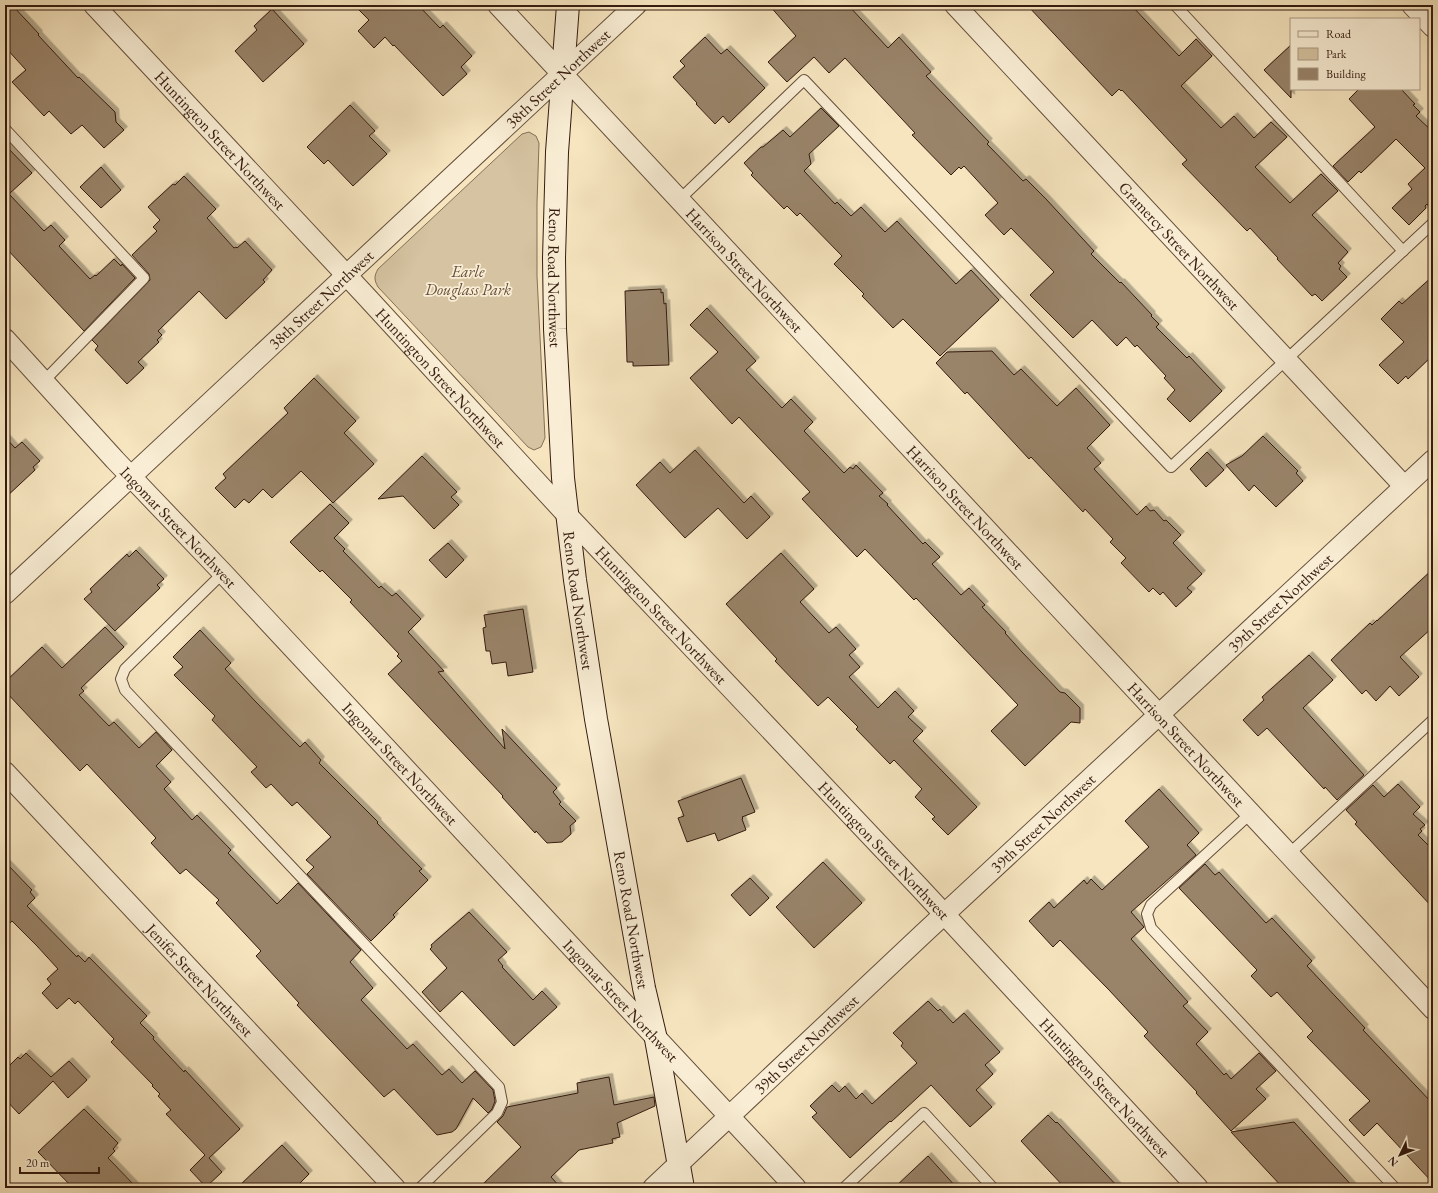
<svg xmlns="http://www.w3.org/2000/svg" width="1438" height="1193" font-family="'EB Garamond',serif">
<defs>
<filter id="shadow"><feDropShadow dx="3.5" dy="-3.5" stdDeviation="0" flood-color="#0004"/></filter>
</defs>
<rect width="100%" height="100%" fill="#f6e5bf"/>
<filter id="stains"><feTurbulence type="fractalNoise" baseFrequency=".005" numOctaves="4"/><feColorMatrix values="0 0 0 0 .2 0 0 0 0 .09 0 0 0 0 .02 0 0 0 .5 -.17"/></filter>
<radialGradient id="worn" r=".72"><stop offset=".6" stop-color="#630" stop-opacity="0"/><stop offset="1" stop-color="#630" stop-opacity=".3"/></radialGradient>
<path fill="#d5c3a1" stroke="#856f58" d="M 529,132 L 536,136 L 539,143 L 537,203 L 537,276 L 545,438 L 541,447 L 534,450 L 528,447 L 378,287 C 374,280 374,276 378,269 L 522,134 Z"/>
<g fill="#99846b" stroke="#351b0f" filter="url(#shadow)">
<path d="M 5,5 L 12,5 L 39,34 L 38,35 L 78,78 L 79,77 L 115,112 L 116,122 L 124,130 L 104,148 L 82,125 L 71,134 L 49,111 L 44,116 L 12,82 L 26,70 L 5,47 Z"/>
<path d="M 354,5 L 418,5 L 440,28 L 443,25 L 472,56 L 461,67 L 467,74 L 443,96 L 394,45 L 393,46 L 385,37 L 374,48 L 358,31 L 369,20 Z"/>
<path d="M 769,5 L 848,5 L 888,48 L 899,37 L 931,72 L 926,76 L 989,142 L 987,144 L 1023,181 L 1026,179 L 1046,199 L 1094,251 L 1091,254 L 1120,283 L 1121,282 L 1152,315 L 1151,316 L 1159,324 L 1156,327 L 1187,358 L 1189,356 L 1222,391 L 1190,422 L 1167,399 L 1175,390 L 1164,378 L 1166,376 L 1137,345 L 1135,347 L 1126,337 L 1117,346 L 1092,320 L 1073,338 L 1030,295 L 1054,272 L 1011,228 L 1004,235 L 985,215 L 998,203 L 964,166 L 961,169 L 959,167 L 951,175 L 912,135 L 915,133 L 845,58 L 829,73 L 814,57 L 787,82 L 768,62 L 796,36 Z"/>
<path d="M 1027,5 L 1131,5 L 1179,56 L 1196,39 L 1212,56 L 1181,86 L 1221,128 L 1234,116 L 1254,138 L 1271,122 L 1287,137 L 1255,167 L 1290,203 L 1321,174 L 1338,191 L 1312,215 L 1348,252 L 1338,263 L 1341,266 L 1339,269 L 1347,277 L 1322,301 L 1315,294 L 1312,296 L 1277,259 L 1278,258 L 1250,228 L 1247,231 L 1182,164 L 1187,160 L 1122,90 L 1121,91 L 1119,89 L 1112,96 Z"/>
<path d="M 272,9 L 304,44 L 263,82 L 235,51 L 257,30 L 254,26 Z"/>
<path d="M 705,37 L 721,54 L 727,49 L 765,88 L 729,123 L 723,116 L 715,124 L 696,104 L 697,103 L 673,77 L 685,66 L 680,61 Z"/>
<path d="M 1291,45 L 1291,98 L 1264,70 Z"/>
<path d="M 1359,89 L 1401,89 L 1415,104 L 1413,105 L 1420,112 L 1416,116 L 1433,132 L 1433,211 L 1427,204 L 1425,206 L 1426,208 L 1409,225 L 1392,208 L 1412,189 L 1408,184 L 1425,168 L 1396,139 L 1361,173 L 1359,171 L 1348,182 L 1333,166 L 1375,127 L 1349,99 Z"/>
<path d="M 350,105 L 375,131 L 369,136 L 387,154 L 353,186 L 328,160 L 324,164 L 307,147 Z"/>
<path d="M 821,108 L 839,126 L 809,154 L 811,164 L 804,171 L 835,204 L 837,202 L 851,216 L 861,207 L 885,232 L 897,221 L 956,284 L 971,270 L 999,300 L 940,356 L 903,319 L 893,328 L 862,296 L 864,294 L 834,264 L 842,256 L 800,213 L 797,216 L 787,206 L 784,209 L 751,175 L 753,173 L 744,163 L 761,147 L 763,147 L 783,130 L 790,137 Z"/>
<path d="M 5,145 L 32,173 L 9,194 L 44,231 L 51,225 L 65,240 L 59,246 L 90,279 L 95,275 L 96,276 L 114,259 L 121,266 L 122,264 L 135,278 L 84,331 L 5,247 Z"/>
<path d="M 101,167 L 121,190 L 101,208 L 80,187 Z"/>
<path d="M 184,176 L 216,209 L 207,218 L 234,248 L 236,247 L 237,248 L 245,241 L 272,270 L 263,280 L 265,282 L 226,319 L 199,291 L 158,331 L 162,335 L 157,340 L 159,342 L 138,362 L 144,368 L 127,384 L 95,350 L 98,346 L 92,340 L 150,280 L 149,274 L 132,255 L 157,231 L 153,227 L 160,220 L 148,207 L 173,184 L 175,185 Z"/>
<path d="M 1433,276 L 1433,355 L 1408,379 L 1406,376 L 1398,384 L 1379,365 L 1404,342 L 1381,319 L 1399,301 L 1402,304 Z"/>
<path d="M 661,289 L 661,293 L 663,292 L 664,304 L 666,303 L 669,365 L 633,366 L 633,362 L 627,362 L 625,291 Z"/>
<path d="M 707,308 L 756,361 L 746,370 L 782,408 L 791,399 L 813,422 L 804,431 L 844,473 L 850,467 L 853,469 L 856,465 L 883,493 L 879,496 L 888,504 L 887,505 L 923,544 L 925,542 L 940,557 L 932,564 L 961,595 L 969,588 L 985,605 L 982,607 L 1006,632 L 1005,633 L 1022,652 L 1060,692 L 1065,693 L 1080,708 L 1080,723 L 1071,722 L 1025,766 L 991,731 L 1018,705 L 916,598 L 914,600 L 865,549 L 857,557 L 802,499 L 810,492 L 739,417 L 732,424 L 690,378 L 718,352 L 690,325 Z"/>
<path d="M 992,351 L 1014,375 L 1021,369 L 1057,406 L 1076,388 L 1110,425 L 1087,448 L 1101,463 L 1094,469 L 1137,515 L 1146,506 L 1150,511 L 1154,510 L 1164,521 L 1166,520 L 1181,535 L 1173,543 L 1202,574 L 1187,588 L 1192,592 L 1176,607 L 1163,592 L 1160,595 L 1153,588 L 1149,592 L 1121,563 L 1126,558 L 1110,542 L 1113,539 L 1085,509 L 1083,512 L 1031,457 L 1029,459 L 967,392 L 965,394 L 936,363 L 947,352 Z"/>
<path d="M 314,378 L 356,421 L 344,433 L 374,464 L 333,503 L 301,471 L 272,498 L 263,489 L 249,503 L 244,499 L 235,508 L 215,488 L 226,478 L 223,474 L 288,413 L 284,408 Z"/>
<path d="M 1263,436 L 1298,471 L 1296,473 L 1303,481 L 1276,507 L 1254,485 L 1249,491 L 1226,465 L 1242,456 Z"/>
<path d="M 5,437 L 15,448 L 22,442 L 40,461 L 33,467 L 35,470 L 5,498 Z"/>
<path d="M 695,450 L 744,503 L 751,496 L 770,517 L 747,539 L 718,508 L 685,538 L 636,485 L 660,462 L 670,473 Z"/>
<path d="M 1207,452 L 1224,470 L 1206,487 L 1190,469 Z"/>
<path d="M 422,456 L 457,492 L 451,497 L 459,505 L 434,529 L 403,496 L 378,499 Z"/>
<path d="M 330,504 L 349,523 L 334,538 L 345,549 L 343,551 L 379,588 L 381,586 L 392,596 L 396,593 L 421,619 L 408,632 L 444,671 L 438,672 L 505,749 L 502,729 L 557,788 L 553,792 L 561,802 L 559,804 L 576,821 L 570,826 L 571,834 L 562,842 L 547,843 L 536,831 L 535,833 L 502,797 L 503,796 L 388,674 L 402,661 L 397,656 L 399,654 L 350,602 L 352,600 L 322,570 L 320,572 L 290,542 Z"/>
<path d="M 448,543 L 464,560 L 446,578 L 429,560 Z"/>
<path d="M 136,550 L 164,579 L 157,585 L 160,588 L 115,631 L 84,599 L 92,592 L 90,589 L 127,554 L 129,557 Z"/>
<path d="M 781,553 L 814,589 L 800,602 L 829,633 L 836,627 L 856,649 L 849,655 L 860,667 L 849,677 L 878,708 L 895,691 L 914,711 L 908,717 L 923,731 L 913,741 L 977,807 L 948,835 L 932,819 L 935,817 L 915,797 L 922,789 L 894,760 L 890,764 L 856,729 L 858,727 L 828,697 L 818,706 L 775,661 L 777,659 L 726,604 Z"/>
<path d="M 1433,569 L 1433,627 L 1400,657 L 1419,677 L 1399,696 L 1390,686 L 1376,701 L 1366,690 L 1362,694 L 1331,660 L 1370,623 L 1372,625 L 1377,620 L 1377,621 Z"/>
<path d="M 523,609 L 533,672 L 508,676 L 506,662 L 492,664 L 490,651 L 486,651 L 483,628 L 486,627 L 484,615 Z"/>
<path d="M 105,627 L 124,647 L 81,688 L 84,691 L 79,695 L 109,726 L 114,722 L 139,748 L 156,732 L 172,750 L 156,766 L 171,782 L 164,789 L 192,820 L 197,815 L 231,850 L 228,853 L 277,904 L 298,883 L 361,950 L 350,962 L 373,988 L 361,1000 L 407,1049 L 413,1044 L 442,1075 L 449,1069 L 462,1083 L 475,1071 L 493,1090 L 495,1101 L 492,1109 L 488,1113 L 473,1098 L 456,1129 L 452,1132 L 437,1135 L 394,1089 L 384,1097 L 297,1005 L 299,1003 L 256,956 L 261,951 L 216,903 L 219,900 L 186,869 L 180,874 L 151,843 L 156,838 L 87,764 L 80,771 L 5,691 L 5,682 L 42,647 L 62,668 Z"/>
<path d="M 200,630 L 231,663 L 225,669 L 255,701 L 300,747 L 305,742 L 321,760 L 319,763 L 378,822 L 377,823 L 422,869 L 419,871 L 428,880 L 393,915 L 395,917 L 371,941 L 307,874 L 314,867 L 306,860 L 331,837 L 297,802 L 292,806 L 271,784 L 266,788 L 251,772 L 257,767 L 212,720 L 215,716 L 174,675 L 183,667 L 173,657 Z"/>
<path d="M 1309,655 L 1333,680 L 1303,708 L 1364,775 L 1337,800 L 1325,787 L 1324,789 L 1267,728 L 1258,736 L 1243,720 L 1264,700 L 1262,697 Z"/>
<path d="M 741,778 L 755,812 L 742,817 L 743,818 L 742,819 L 746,830 L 718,841 L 715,833 L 687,842 L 678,818 L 684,816 L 678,801 Z"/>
<path d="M 1398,784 L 1420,807 L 1413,814 L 1425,825 L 1420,829 L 1422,831 L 1418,835 L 1433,850 L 1433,908 L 1355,824 L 1357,822 L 1346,810 L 1373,785 L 1384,797 Z"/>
<path d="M 1159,789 L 1199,833 L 1187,845 L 1196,855 L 1131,912 L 1144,927 L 1131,939 L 1188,1002 L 1183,1006 L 1208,1032 L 1196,1044 L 1224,1075 L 1226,1073 L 1231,1079 L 1259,1053 L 1276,1071 L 1256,1089 L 1266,1099 L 1231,1131 L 1196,1093 L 1197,1092 L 1144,1036 L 1148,1032 L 1109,990 L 1060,940 L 1053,947 L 1029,921 L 1049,902 L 1054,908 L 1084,880 L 1087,884 L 1091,879 L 1102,890 L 1149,847 L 1125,821 Z"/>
<path d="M 5,862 L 32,890 L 30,892 L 35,898 L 27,906 L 77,957 L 78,955 L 85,962 L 89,957 L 147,1016 L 140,1023 L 154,1037 L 153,1039 L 184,1072 L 185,1070 L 240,1129 L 209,1158 L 222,1172 L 206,1187 L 190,1170 L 205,1155 L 166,1114 L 171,1110 L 158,1096 L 160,1094 L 152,1086 L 153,1085 L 111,1042 L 114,1039 L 78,1001 L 75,1004 L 69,998 L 57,1009 L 42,993 L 51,984 L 47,979 L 58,969 L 37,946 L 12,921 L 5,928 Z"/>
<path d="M 823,862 L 862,903 L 814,948 L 776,907 Z"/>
<path d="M 1205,864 L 1215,875 L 1219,872 L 1266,923 L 1272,918 L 1312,961 L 1307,966 L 1365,1028 L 1363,1030 L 1433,1104 L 1433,1183 L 1377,1123 L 1364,1136 L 1349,1120 L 1370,1101 L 1307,1037 L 1313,1031 L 1277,992 L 1271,997 L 1251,976 L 1257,970 L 1179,888 Z"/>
<path d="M 750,878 L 769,898 L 750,916 L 731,895 Z"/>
<path d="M 469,912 L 507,952 L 498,960 L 503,966 L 502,967 L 533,1000 L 542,991 L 557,1007 L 514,1046 L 462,991 L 440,1012 L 422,992 L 447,968 L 430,949 L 432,947 L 431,945 Z"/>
<path d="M 928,1001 L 938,1011 L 940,1009 L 953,1023 L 964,1013 L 1000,1052 L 985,1065 L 993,1074 L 976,1090 L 992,1107 L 970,1127 L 931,1085 L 891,1122 L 890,1121 L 850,1158 L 812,1117 L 817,1113 L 810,1106 L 832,1085 L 839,1092 L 845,1086 L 856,1099 L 862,1093 L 872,1104 L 917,1063 L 901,1046 L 903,1043 L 893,1033 Z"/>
<path d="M 26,1053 L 51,1077 L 69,1061 L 87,1080 L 68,1098 L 53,1081 L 19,1114 L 5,1099 L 5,1070 L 18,1057 L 20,1059 Z"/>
<path d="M 609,1077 L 614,1105 L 654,1097 L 655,1106 L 617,1123 L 620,1137 L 612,1139 L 613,1143 L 579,1150 L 551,1177 L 561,1188 L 479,1188 L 521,1147 L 497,1122 L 503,1116 L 507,1107 L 578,1093 L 577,1083 Z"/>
<path d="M 84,1109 L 118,1143 L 113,1149 L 115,1151 L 108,1158 L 137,1188 L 73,1188 L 38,1152 Z"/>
<path d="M 1048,1115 L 1056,1123 L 1057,1122 L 1119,1188 L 1065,1188 L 1021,1141 Z"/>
<path d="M 1294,1122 L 1354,1188 L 1283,1188 L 1231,1132 Z"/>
<path d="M 282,1145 L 309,1174 L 295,1188 L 237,1188 Z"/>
<path d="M 928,1156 L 957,1188 L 894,1188 Z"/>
</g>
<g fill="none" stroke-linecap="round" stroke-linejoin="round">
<g stroke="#654e3b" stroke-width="12">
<g id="lane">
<path d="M 1175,5 L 1403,251"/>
<path d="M 5,129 L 144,278 L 44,381"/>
<path d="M 679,200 L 804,80 L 1171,467 L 1433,223"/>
<path d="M 223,573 L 125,669 L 121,679 L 125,690 L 499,1087 L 502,1102 L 497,1113 L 420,1188"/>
<path d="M 1251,813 L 1151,905 L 1147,914 L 1151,928 L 1395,1188"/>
<path d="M 1289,854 L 1433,720"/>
<path d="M 844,1188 L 924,1113 L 993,1188"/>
</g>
</g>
<g stroke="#654e3b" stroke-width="22">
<g id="street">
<path id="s1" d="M 94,5 L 364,294 L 569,517 L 920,888 L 1198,1188"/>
<path id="s2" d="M 498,5 L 1433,1009"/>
<path id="s3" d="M 955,5 L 1404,486"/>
<path d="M 1412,5 L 1433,27"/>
<path id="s4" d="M 5,339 L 115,460 L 223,573 L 796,1188"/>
<path id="s5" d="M 5,594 L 636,5"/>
<path id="s6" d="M 5,772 L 395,1188"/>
<path id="s7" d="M 653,1188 L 924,933 L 1433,460"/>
</g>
</g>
<g stroke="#351b0f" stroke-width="24">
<g id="secondary">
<path id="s8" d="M 568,5 L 557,152 L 554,258 L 555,329 L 563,478 L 575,580 L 596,719 L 644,988 L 656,1039 L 683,1188"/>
</g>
</g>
<use href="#lane" stroke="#f9eed5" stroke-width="10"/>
<use href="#street" stroke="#f9eed5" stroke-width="20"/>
<use href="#secondary" stroke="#f9eed5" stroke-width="22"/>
</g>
<g text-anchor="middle" stroke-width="3.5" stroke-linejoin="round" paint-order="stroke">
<g font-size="16" fill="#351b0f" stroke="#f9eed5">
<text dy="6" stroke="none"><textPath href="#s5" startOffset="756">38th Street Northwest</textPath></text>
<text dy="6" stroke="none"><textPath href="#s1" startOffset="185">Huntington Street Northwest</textPath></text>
<text dy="6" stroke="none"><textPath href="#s3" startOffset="329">Gramercy Street Northwest</textPath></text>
<text dy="6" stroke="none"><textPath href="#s2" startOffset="362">Harrison Street Northwest</textPath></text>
<text dy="6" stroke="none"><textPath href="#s8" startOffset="273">Reno Road Northwest</textPath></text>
<text dy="6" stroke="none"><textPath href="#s5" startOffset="432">38th Street Northwest</textPath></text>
<text dy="6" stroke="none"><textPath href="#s1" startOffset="509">Huntington Street Northwest</textPath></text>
<text dy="6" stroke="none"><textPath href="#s2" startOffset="686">Harrison Street Northwest</textPath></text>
<text dy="6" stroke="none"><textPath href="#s4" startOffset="256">Ingomar Street Northwest</textPath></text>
<text dy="6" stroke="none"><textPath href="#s8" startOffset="597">Reno Road Northwest</textPath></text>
<text dy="6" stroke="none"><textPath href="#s7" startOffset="858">39th Street Northwest</textPath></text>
<text dy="6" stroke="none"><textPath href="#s1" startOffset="833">Huntington Street Northwest</textPath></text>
<text dy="6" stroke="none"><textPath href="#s2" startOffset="1010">Harrison Street Northwest</textPath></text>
<text dy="6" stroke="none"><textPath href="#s4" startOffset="580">Ingomar Street Northwest</textPath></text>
<text dy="6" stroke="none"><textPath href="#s7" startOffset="534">39th Street Northwest</textPath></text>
<text dy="6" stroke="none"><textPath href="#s1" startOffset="1157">Huntington Street Northwest</textPath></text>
<text dy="6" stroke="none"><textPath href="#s8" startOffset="921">Reno Road Northwest</textPath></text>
<text dy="6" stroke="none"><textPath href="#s6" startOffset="285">Jenifer Street Northwest</textPath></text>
<text dy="6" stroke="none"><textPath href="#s4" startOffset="904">Ingomar Street Northwest</textPath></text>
<text dy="6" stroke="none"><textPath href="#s7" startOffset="210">39th Street Northwest</textPath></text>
<text dy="6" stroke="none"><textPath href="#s1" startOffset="1481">Huntington Street Northwest</textPath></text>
</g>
<g font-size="16" font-style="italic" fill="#654d3b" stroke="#f9eed5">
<text x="468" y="277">Earle<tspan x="468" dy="18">Douglass Park</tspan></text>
</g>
</g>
<rect width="1438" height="1193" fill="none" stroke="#f6e5bf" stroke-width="20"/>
<rect x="6" y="6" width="1426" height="1181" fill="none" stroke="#351b0f" stroke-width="2"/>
<rect x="10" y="10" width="1418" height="1173" fill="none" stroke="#351b0f"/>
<rect x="1290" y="18" width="130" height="72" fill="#f9eed5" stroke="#ab9a86"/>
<rect x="1298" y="31" width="20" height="6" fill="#f9eed5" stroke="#ab9a86"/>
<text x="1326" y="38" font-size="12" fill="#351b0f">Road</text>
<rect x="1298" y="48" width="20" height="12" fill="#d5c3a1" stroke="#ab9a86"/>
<text x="1326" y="58" font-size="12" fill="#351b0f">Park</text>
<rect x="1298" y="68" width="20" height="12" fill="#99846b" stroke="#ab9a86"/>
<text x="1326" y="78" font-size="12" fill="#351b0f">Building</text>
<g transform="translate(1400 1155) rotate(227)" stroke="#f9eed5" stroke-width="3" paint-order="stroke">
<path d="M0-3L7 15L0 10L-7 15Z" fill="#351b0f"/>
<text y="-6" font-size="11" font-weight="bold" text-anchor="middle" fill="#351b0f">N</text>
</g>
<path d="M20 1167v6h79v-6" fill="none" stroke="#351b0f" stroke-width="2"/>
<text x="26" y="1167" font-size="12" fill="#351b0f" stroke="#f9eed5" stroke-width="3" paint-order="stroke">20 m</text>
<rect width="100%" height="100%" filter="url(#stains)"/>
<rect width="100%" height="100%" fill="url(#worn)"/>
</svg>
